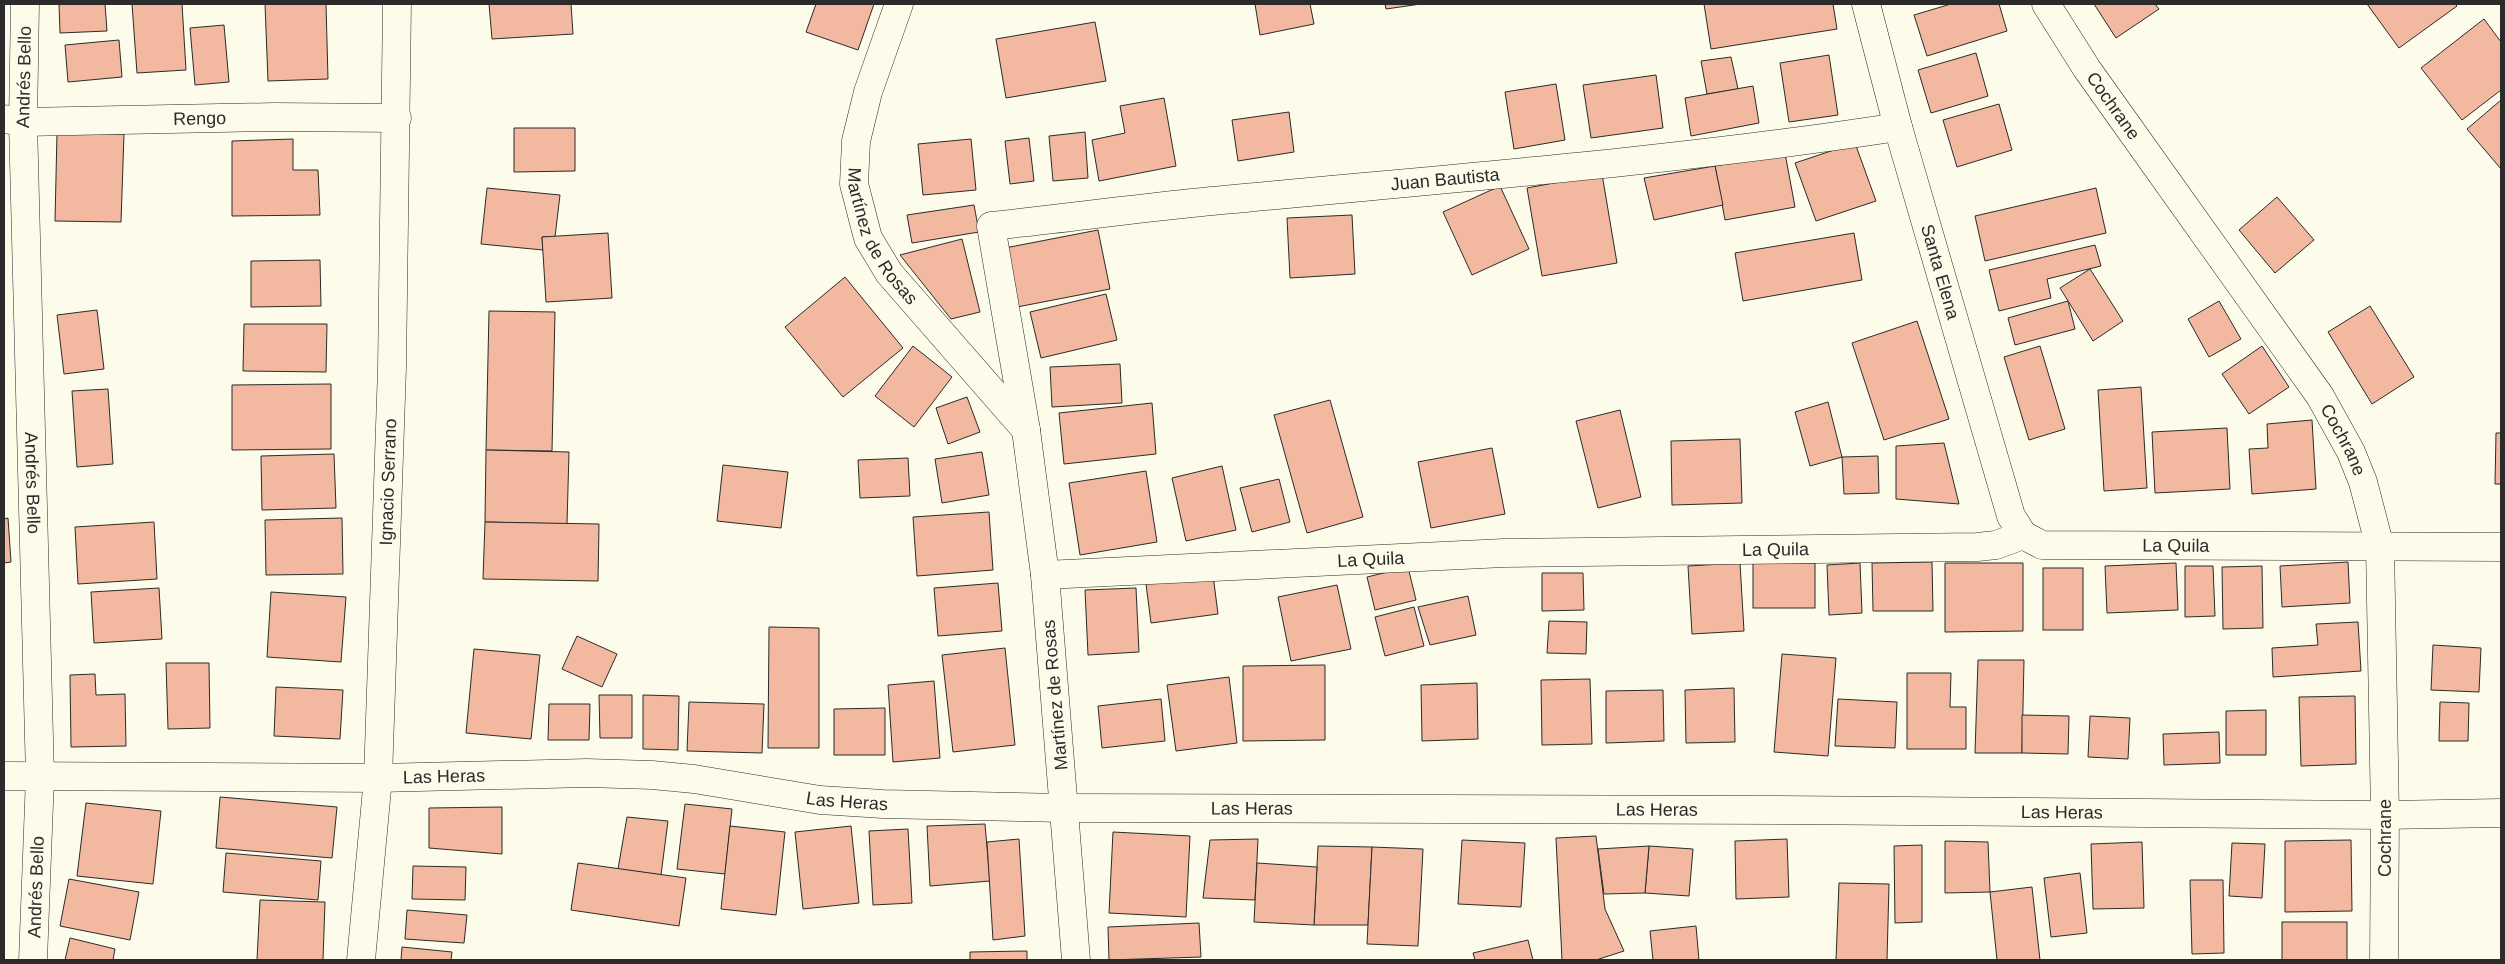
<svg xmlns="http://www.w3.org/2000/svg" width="2505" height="964" font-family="Arial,sans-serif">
<rect width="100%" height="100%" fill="#fdfbea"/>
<g fill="#f2b8a0" stroke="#2b2b2b">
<path d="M 59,4 L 105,4 L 107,31 L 60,33 Z"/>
<path d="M 132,4 L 182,4 L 186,70 L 137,73 Z"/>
<path d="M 265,4 L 326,4 L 328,79 L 268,81 Z"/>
<path d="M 489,4 L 571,4 L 573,34 L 492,39 Z"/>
<path d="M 816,4 L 874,4 L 858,50 L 806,32 Z"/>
<path d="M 1255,4 L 1310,4 L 1314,24 L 1260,35 Z"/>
<path d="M 1385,4 L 1421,4 L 1386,9 Z"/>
<path d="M 1704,4 L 1833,4 L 1837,29 L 1711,49 Z"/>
<path d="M 1951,4 L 1999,4 L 2007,31 L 1927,56 L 1914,15 Z"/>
<path d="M 2094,4 L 2155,4 L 2159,9 L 2116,38 Z"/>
<path d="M 2367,4 L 2455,4 L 2457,6 L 2399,48 Z"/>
<path d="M 2484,19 L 2501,42 L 2501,90 L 2462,120 L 2421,68 Z"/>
<path d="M 1095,22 L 1106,81 L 1006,98 L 996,39 Z"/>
<path d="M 224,25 L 229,82 L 195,85 L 190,28 Z"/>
<path d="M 119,40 L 122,77 L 68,82 L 65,45 Z"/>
<path d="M 1976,53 L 1988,96 L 1931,113 L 1918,70 Z"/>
<path d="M 1829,55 L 1838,115 L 1789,122 L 1780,63 Z"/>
<path d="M 1731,57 L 1738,89 L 1707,94 L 1701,61 Z"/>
<path d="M 1656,75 L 1663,128 L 1591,138 L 1583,85 Z"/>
<path d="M 1556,84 L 1565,140 L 1514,149 L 1505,92 Z"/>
<path d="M 1753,86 L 1759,123 L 1691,136 L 1685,98 Z"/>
<path d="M 1164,98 L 1176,166 L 1099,181 L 1092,140 L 1125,133 L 1120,106 Z"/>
<path d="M 2501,100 L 2501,169 L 2467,129 Z"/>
<path d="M 1999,104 L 2012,150 L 1957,167 L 1943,120 Z"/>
<path d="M 1289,112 L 1294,152 L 1238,161 L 1232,120 Z"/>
<path d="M 514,128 L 575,128 L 575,171 L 514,172 Z"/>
<path d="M 1085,132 L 1088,178 L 1053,181 L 1049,136 Z"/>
<path d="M 57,133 L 124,134 L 121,222 L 55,221 Z"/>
<path d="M 1029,138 L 1034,181 L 1010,184 L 1005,141 Z"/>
<path d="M 293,139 L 293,170 L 318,170 L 320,215 L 232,216 L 232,141 Z"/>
<path d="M 971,139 L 976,190 L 923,195 L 918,144 Z"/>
<path d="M 1855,143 L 1876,201 L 1816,221 L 1795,163 Z"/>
<path d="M 1785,153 L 1795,207 L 1725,220 L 1715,166 Z"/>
<path d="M 1715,166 L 1723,205 L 1654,220 L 1644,178 Z"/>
<path d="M 1602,174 L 1617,263 L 1542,276 L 1527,188 Z"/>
<path d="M 1500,186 L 1529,249 L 1472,275 L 1443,212 Z"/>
<path d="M 487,188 L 560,195 L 555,237 L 542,237 L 543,250 L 481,244 Z"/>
<path d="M 2096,188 L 2106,233 L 1985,261 L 1975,216 Z"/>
<path d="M 2277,197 L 2314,240 L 2275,273 L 2239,230 Z"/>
<path d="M 974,205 L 979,232 L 912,243 L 907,215 Z"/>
<path d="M 1352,215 L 1355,274 L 1290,278 L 1287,218 Z"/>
<path d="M 1098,230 L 1110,289 L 1017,307 L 1005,248 Z"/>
<path d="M 608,233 L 612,298 L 546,302 L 542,237 Z"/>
<path d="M 1854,233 L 1862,280 L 1743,301 L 1735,253 Z"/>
<path d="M 962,239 L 980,312 L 951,319 L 900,255 Z"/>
<path d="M 2095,245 L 2101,266 L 2047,279 L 2051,298 L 1999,311 L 1989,270 Z"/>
<path d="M 320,260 L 321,306 L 251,307 L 251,261 Z"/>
<path d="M 2090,269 L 2123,321 L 2093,341 L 2060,288 Z"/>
<path d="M 845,277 L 903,348 L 843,397 L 785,327 Z"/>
<path d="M 1106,294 L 1117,340 L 1041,358 L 1030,312 Z"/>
<path d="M 2068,301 L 2075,329 L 2015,345 L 2008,318 Z"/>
<path d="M 2219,301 L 2241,339 L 2209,357 L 2188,319 Z"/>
<path d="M 2370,306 L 2414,377 L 2372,404 L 2328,332 Z"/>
<path d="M 97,310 L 104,369 L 64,374 L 57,315 Z"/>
<path d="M 489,311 L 555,312 L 552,451 L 486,450 Z"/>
<path d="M 1917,321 L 1949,419 L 1884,440 L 1852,343 Z"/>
<path d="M 244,324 L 327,324 L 326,372 L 243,371 Z"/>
<path d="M 913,346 L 952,377 L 914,427 L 875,396 Z"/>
<path d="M 2040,346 L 2065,429 L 2029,440 L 2004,357 Z"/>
<path d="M 2262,346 L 2289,387 L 2249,414 L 2222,374 Z"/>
<path d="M 1120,364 L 1122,403 L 1052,407 L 1050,367 Z"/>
<path d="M 331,384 L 331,449 L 232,450 L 232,385 Z"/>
<path d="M 2141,387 L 2147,488 L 2104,491 L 2098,390 Z"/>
<path d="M 108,389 L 113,464 L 77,467 L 72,391 Z"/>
<path d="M 967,397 L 980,432 L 948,444 L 936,408 Z"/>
<path d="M 1330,400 L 1363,517 L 1307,533 L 1274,415 Z"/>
<path d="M 1828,402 L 1842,457 L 1810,466 L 1795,412 Z"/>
<path d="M 1152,403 L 1156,454 L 1064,464 L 1059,413 Z"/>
<path d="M 1620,410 L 1641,497 L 1598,508 L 1576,421 Z"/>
<path d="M 2312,420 L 2316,489 L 2252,494 L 2249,449 L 2268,448 L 2267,424 Z"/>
<path d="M 2227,428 L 2230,489 L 2155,493 L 2152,432 Z"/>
<path d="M 2496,433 L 2501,433 L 2501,484 L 2495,484 Z"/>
<path d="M 1740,439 L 1742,503 L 1672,505 L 1671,441 Z"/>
<path d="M 1944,443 L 1959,504 L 1896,499 L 1896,446 Z"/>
<path d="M 1492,448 L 1505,514 L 1431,528 L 1418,462 Z"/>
<path d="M 486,450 L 569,452 L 567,524 L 485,522 Z"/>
<path d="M 982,452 L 989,495 L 942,503 L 935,459 Z"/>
<path d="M 334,454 L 336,508 L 262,510 L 261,456 Z"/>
<path d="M 1878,456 L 1879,493 L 1844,494 L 1842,457 Z"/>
<path d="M 908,458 L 910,496 L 860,498 L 858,460 Z"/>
<path d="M 723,465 L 788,472 L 781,528 L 717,521 Z"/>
<path d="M 1222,466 L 1236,530 L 1186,541 L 1172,478 Z"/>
<path d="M 1146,471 L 1157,542 L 1080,555 L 1069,483 Z"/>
<path d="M 1279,479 L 1290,522 L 1252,532 L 1240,488 Z"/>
<path d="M 989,512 L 993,570 L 917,576 L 913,517 Z"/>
<path d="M 8,518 L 11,562 L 4,563 L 4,519 Z"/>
<path d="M 342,518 L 343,574 L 266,575 L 265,520 Z"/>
<path d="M 154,522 L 157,579 L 78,584 L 75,527 Z"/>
<path d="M 485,522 L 599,524 L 598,581 L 483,579 Z"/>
<path d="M 1932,562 L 1933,611 L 1873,611 L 1872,563 Z"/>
<path d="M 2348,562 L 2350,603 L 2282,607 L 2280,566 Z"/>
<path d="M 1740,563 L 1744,631 L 1692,634 L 1688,566 Z"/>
<rect x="1753" y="563" width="62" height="45"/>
<path d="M 1860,563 L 1862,613 L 1829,615 L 1827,565 Z"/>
<path d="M 1945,563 L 2023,563 L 2023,631 L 1945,632 Z"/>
<path d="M 2176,563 L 2178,610 L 2107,613 L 2105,566 Z"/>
<path d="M 2185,566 L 2213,566 L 2215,616 L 2185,617 Z"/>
<path d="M 2262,566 L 2263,628 L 2223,629 L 2222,567 Z"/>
<path d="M 1408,567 L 1416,600 L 1375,610 L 1367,577 Z"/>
<rect x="2043" y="568" width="40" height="62"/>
<path d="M 1542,573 L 1583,573 L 1584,610 L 1542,611 Z"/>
<path d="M 1213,575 L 1218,614 L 1151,623 L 1146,584 Z"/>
<path d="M 998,583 L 1002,631 L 938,636 L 934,588 Z"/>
<path d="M 1337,585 L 1351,649 L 1291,661 L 1278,597 Z"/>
<path d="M 159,588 L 162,639 L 94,643 L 91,592 Z"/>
<path d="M 1136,588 L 1139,652 L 1088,655 L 1085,590 Z"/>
<path d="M 271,592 L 346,597 L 341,662 L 267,657 Z"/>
<path d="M 1468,596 L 1476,635 L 1430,645 L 1418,607 Z"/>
<path d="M 1414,607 L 1424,646 L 1385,656 L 1375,617 Z"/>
<path d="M 1549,621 L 1587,622 L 1586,654 L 1547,653 Z"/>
<path d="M 2358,622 L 2361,671 L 2273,677 L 2272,648 L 2318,645 L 2316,624 Z"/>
<path d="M 769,627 L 819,628 L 819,748 L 768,748 Z"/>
<path d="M 577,636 L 617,654 L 602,687 L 562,669 Z"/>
<path d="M 2433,645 L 2481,648 L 2479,692 L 2431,690 Z"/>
<path d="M 1005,648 L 1015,745 L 953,752 L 942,655 Z"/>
<path d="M 474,649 L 540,655 L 531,739 L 466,733 Z"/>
<path d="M 1782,654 L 1836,658 L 1828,756 L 1774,752 Z"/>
<path d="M 1978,660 L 2024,660 L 2022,753 L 1975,753 Z"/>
<path d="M 166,663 L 209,663 L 210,728 L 168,729 Z"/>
<path d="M 1325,665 L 1325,740 L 1243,741 L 1243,666 Z"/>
<path d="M 1907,673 L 1951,673 L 1950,707 L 1966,707 L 1966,749 L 1907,749 Z"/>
<path d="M 95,674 L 96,695 L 125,694 L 126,746 L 71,747 L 70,675 Z"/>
<path d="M 1229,677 L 1237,743 L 1176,751 L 1167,685 Z"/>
<path d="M 1590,679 L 1592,744 L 1542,745 L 1541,680 Z"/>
<path d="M 934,681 L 940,758 L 893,762 L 888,685 Z"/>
<path d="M 1477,683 L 1478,739 L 1422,741 L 1421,685 Z"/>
<path d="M 276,687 L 343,690 L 340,739 L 274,736 Z"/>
<path d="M 1734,688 L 1735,742 L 1686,743 L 1685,690 Z"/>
<path d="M 1663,690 L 1664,741 L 1606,743 L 1606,691 Z"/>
<path d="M 599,695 L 632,695 L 632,738 L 600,738 Z"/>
<path d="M 643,695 L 679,696 L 678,750 L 643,749 Z"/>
<path d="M 2355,696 L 2356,764 L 2301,766 L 2299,697 Z"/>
<path d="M 1161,699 L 1165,741 L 1102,748 L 1098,706 Z"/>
<path d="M 1838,699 L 1897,702 L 1895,748 L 1835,746 Z"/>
<path d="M 689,702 L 764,704 L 762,753 L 687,751 Z"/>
<path d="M 2440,702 L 2469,703 L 2468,741 L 2439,741 Z"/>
<path d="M 549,704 L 590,704 L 589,740 L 548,740 Z"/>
<path d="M 885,708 L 885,755 L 834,755 L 834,709 Z"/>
<path d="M 2266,710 L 2266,755 L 2226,755 L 2226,711 Z"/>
<path d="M 2022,715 L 2069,716 L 2068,754 L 2022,753 Z"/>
<path d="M 2090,716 L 2130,718 L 2128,759 L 2088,757 Z"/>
<path d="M 2219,732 L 2220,763 L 2164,765 L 2163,734 Z"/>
<path d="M 220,797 L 337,807 L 332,858 L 216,848 Z"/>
<path d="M 86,803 L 161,811 L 153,884 L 77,876 Z"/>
<path d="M 685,804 L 732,809 L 725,874 L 677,869 Z"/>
<path d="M 502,807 L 502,854 L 429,848 L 429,808 Z"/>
<path d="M 627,817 L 668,821 L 661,875 L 618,869 Z"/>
<path d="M 985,824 L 990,881 L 930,886 L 927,826 Z"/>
<path d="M 730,826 L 785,832 L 776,915 L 721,909 Z"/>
<path d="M 851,826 L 859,903 L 803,909 L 795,832 Z"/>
<path d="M 908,829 L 912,903 L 873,905 L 869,831 Z"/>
<path d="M 1113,832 L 1190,836 L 1186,917 L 1109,913 Z"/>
<path d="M 1596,836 L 1605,909 L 1624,951 L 1596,960 L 1562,960 L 1556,838 Z"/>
<path d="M 1019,839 L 1025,936 L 993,940 L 987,842 Z"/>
<path d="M 1258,839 L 1255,900 L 1203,898 L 1210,840 Z"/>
<path d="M 1787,839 L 1789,897 L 1736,899 L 1735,841 Z"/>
<path d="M 1462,840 L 1525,843 L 1521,907 L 1458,904 Z"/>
<path d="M 2351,840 L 2352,911 L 2285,912 L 2285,841 Z"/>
<path d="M 1945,841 L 1988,842 L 1990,892 L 1945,893 Z"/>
<path d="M 2142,842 L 2144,908 L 2093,909 L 2091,844 Z"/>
<path d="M 2232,843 L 2265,844 L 2262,898 L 2229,896 Z"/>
<path d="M 1922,845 L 1922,922 L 1895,923 L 1894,846 Z"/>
<path d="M 1318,846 L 1372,847 L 1368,925 L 1314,925 Z"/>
<path d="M 1649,846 L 1693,849 L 1689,896 L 1645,893 Z"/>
<path d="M 1649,846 L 1645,893 L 1604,894 L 1598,849 Z"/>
<path d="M 1372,847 L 1423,849 L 1418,946 L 1367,944 Z"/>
<path d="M 226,853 L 321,861 L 318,900 L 223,892 Z"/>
<path d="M 578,863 L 686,878 L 679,926 L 571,910 Z"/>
<path d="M 1257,863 L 1317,867 L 1314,925 L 1254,922 Z"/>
<path d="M 413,866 L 466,867 L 465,900 L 412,899 Z"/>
<path d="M 2080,873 L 2087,933 L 2051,937 L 2044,878 Z"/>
<path d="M 69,879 L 139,892 L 130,940 L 60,926 Z"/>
<path d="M 2190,880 L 2223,880 L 2224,953 L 2192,954 Z"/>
<path d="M 1839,883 L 1889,884 L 1887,960 L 1836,960 Z"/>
<path d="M 2032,887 L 2040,960 L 1997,960 L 1990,892 Z"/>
<path d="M 260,900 L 325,902 L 323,960 L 257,960 Z"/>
<path d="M 407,910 L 467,915 L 464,943 L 405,939 Z"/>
<rect x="2282" y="922" width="65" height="38"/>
<path d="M 1199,923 L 1201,957 L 1109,960 L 1108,927 Z"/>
<path d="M 1696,926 L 1699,960 L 1653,960 L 1650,931 Z"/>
<path d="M 70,938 L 115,949 L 113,960 L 65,960 Z"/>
<path d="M 1528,940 L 1533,960 L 1475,960 L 1473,953 Z"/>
<path d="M 402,947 L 452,952 L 451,960 L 401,960 Z"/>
<path d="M 1027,951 L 1027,960 L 970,960 L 970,952 Z"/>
</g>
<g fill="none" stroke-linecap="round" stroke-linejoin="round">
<g stroke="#2b2b2b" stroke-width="29">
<g id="street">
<path id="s1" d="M 25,4 L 23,122 L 40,777 L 33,960"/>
<path id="s2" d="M 899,4 L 868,92 L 856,141 L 854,184 L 868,238 L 889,273 L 1026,430"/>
<path id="s3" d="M 1866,4 L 1898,127 L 2011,516 L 2023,535 L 2042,545 L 2501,547"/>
<path id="s4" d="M 2046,4 L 2087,69 L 2320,396 L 2351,452 L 2363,482 L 2380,547 L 2385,815 L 2384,960"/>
<path id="s5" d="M 4,119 L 23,122 L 274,117 L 397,118"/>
<path id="s6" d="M 1045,575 L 1504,553 L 1977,547 L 1996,545 L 2023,535"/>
<path id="s7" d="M 1076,960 L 1045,575 L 1026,430 L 991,226 C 1058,219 1125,210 1192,203 C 1427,180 1664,163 1898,127"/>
</g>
</g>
<g stroke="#2b2b2b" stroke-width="29">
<g id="secondary">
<path id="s8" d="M 4,776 L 378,778 L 587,773 L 652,775 L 694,779 L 820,800 L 883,804 L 1065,808 L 1779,810 L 2385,815 L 2501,813"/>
<path id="s9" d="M 361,960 L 378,778 L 392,368 L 397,4"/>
</g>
</g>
<use href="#street" stroke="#fdfbea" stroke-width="28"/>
<use href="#secondary" stroke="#fdfbea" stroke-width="28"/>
</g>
<g text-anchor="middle" stroke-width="4" stroke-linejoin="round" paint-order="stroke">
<g font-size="18" fill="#2b2b2b" stroke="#fdfbea">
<text transform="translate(24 77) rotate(-89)" y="6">Andrés Bello</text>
<text dy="6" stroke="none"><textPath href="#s4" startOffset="122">Cochrane</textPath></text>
<text dy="6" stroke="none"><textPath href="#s5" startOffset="196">Rengo</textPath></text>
<text dy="6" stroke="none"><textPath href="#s7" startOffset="1196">Juan Bautista</textPath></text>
<text dy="6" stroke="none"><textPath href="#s2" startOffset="246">Martínez de Rosas</textPath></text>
<text dy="6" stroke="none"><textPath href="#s3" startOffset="278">Santa Elena</textPath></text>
<text dy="6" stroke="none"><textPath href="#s4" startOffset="528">Cochrane</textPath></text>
<text dy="6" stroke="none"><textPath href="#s1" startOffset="479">Andrés Bello</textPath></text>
<text dy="6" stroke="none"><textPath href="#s9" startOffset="479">Ignacio Serrano</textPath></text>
<text dy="6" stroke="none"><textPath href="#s3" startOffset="710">La Quila</textPath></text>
<text dy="6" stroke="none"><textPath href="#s6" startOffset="731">La Quila</textPath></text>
<text dy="6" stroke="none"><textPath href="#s6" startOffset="326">La Quila</textPath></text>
<text transform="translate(1055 695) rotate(-95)" y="6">Martínez de Rosas</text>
<text dy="6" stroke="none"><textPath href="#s8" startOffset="440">Las Heras</textPath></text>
<text dy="6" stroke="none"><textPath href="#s8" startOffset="845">Las Heras</textPath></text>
<text dy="6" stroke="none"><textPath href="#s8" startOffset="1250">Las Heras</textPath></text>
<text dy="6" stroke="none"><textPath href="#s8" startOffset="1655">Las Heras</textPath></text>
<text dy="6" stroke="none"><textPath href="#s8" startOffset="2060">Las Heras</textPath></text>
<text transform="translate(2385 838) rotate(-90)" y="6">Cochrane</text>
<text transform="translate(36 887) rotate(-88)" y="6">Andrés Bello</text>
</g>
</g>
<rect width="2505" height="964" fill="none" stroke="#2b2b2b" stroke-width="10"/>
</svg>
